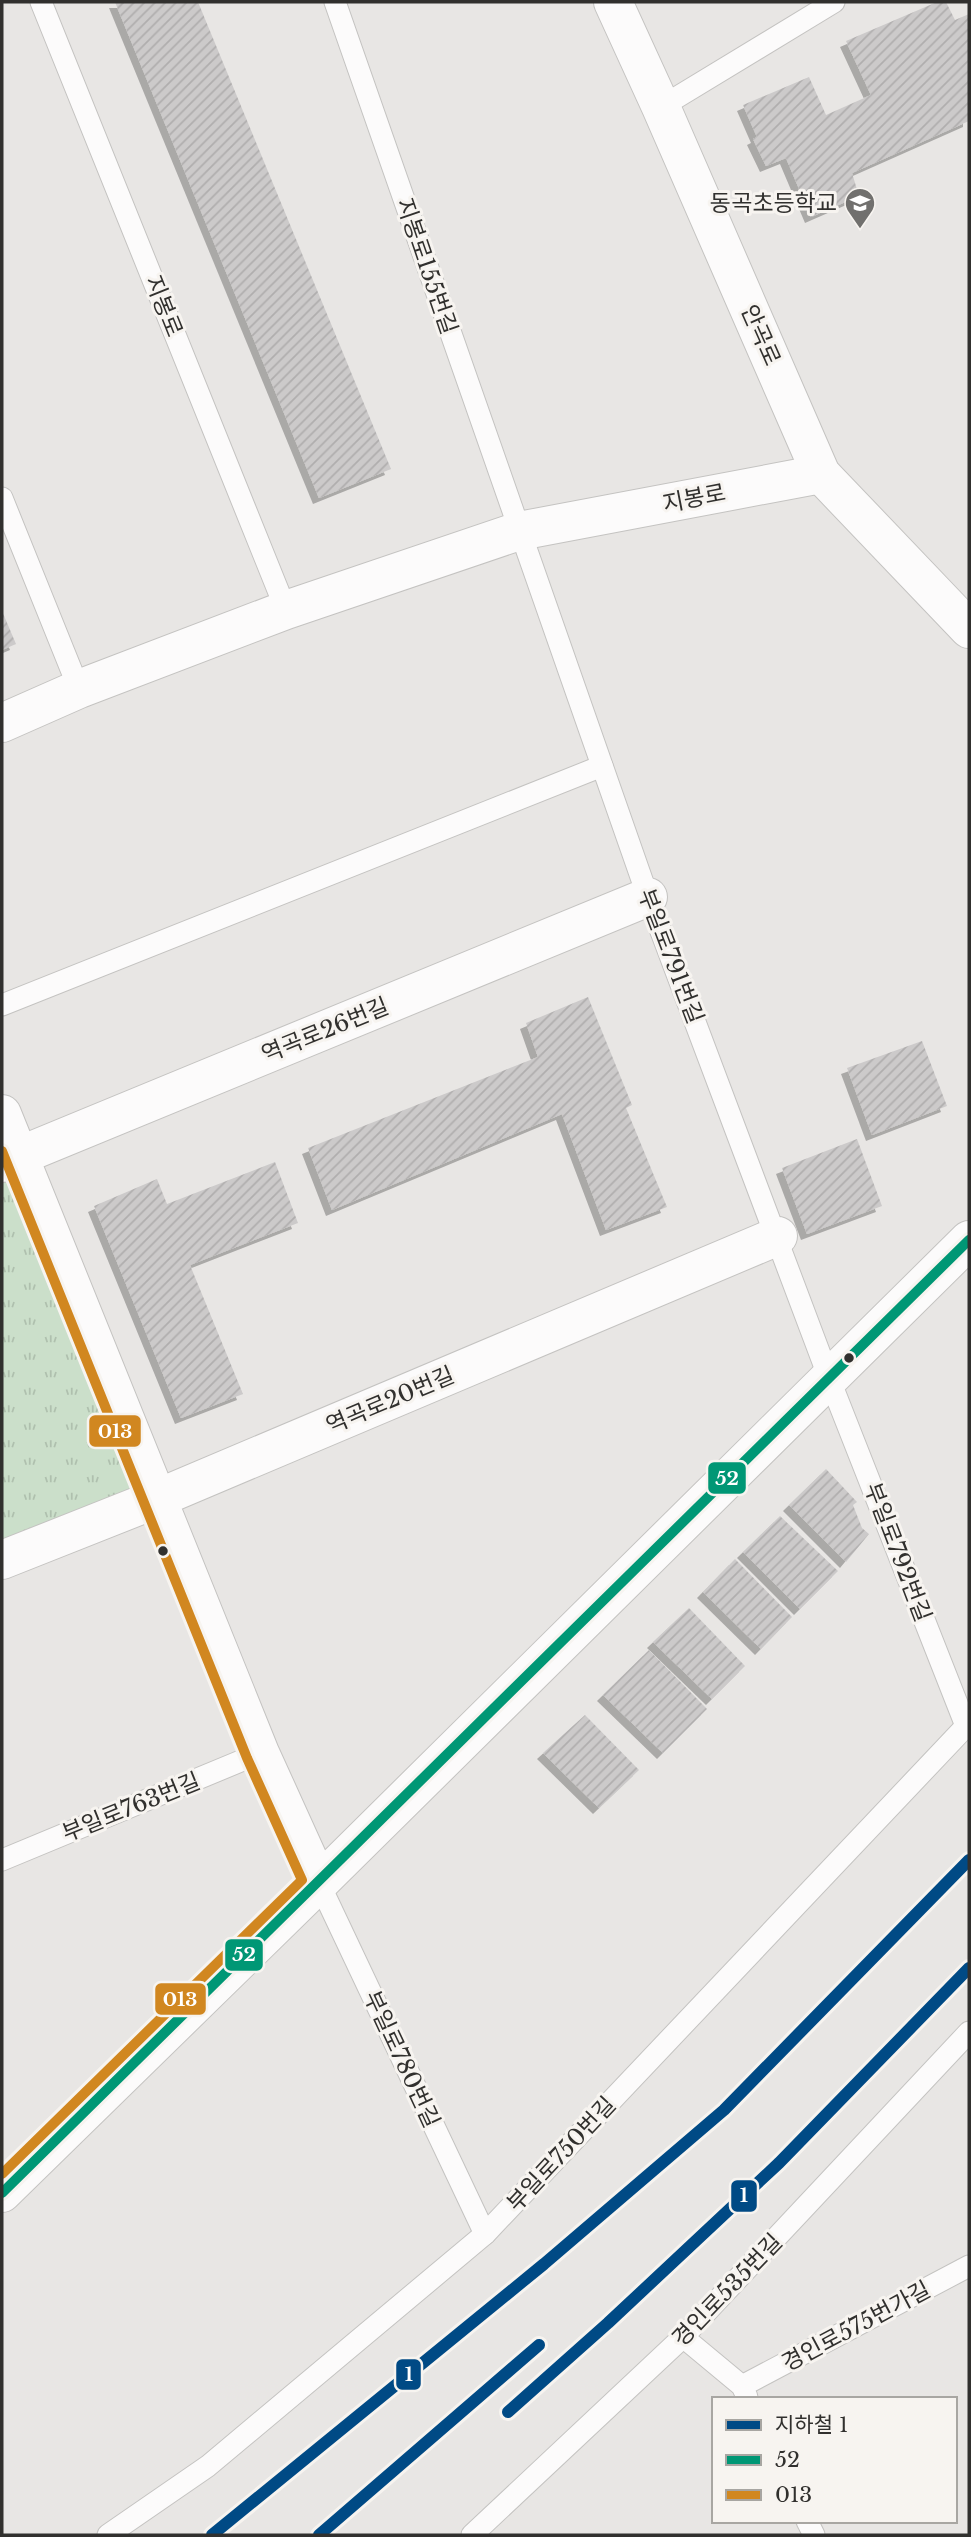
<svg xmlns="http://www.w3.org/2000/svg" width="971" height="2537" font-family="'Libre Baskerville','Noto Sans KR',serif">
<defs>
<pattern id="park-tufts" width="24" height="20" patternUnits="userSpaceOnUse" patternTransform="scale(1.75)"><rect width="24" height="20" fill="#cbdfca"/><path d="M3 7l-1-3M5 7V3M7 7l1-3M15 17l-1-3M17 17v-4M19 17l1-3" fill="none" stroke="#afc0ae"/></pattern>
<pattern id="building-hatch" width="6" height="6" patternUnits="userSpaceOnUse" patternTransform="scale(1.75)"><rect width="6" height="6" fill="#cccaca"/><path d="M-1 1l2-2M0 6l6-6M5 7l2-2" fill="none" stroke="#b0aeae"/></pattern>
<filter id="shadow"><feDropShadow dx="-6" dy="6" stdDeviation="0" flood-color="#0004"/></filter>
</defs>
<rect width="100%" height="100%" fill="#e8e6e4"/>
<path fill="url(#park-tufts)" d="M 2,1163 L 156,1499 L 2,1560 Z"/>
<g fill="url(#building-hatch)" filter="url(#shadow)">
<path d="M 115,2 L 198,2 L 391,469 L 319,498 Z"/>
<path d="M 937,2 L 946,2 L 955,20 L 969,14 L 969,121 L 852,173 L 859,196 L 811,217 L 786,158 L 766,166 L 753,139 L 757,137 L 743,105 L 809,77 L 826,115 L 871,95 L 846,41 Z"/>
<path d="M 2,611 L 16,644 L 2,650 Z"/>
<path d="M 588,997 L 632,1105 L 626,1108 L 667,1207 L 606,1230 L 562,1114 L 332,1210 L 308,1148 L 538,1057 L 526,1023 Z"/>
<path d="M 922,1041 L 947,1106 L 872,1135 L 847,1068 Z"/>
<path d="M 857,1139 L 882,1206 L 807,1234 L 782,1168 Z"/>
<path d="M 275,1162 L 298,1223 L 190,1265 L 243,1394 L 181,1418 L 94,1206 L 157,1179 L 167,1204 Z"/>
<path d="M 826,1469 L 857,1502 L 853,1505 L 862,1528 L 869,1534 L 846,1562 L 789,1505 Z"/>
<path d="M 780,1516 L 838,1571 L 800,1609 L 743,1552 Z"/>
<path d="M 735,1559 L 792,1617 L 761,1649 L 703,1592 Z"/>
<path d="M 689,1608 L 745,1666 L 712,1699 L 653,1642 Z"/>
<path d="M 649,1650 L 707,1709 L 663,1753 L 603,1695 Z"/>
<path d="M 585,1715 L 639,1770 L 599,1808 L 543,1753 Z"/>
</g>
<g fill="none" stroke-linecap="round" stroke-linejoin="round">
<g stroke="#c4c3c1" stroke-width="23">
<g id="lane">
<path d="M 41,2 L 286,610"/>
<path d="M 335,2 L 648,897 L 829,1378 L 966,1726"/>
<path d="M 661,107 L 834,2"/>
<path d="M 2,498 L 79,689"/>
<path d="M 2,1005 L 602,766"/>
<path d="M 2,1860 L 260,1753"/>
<path d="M 319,1883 L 485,2234"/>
<path d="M 683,2337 L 742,2386 L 747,2397"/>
<path d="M 742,2386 L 969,2266"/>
<path d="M 807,2521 L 814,2535"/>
<path d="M 108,2535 L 208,2466 L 485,2234 L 969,1723"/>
<path d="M 472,2535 L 683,2337 L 969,2032"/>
</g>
</g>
<g stroke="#c4c3c1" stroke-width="40">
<g id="street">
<path d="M 2,1114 L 260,1753 L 319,1883"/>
<path d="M 2,1163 L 648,897"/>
<path d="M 2,1560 L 156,1499 L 778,1236"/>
</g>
</g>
<g stroke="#c4c3c1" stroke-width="40">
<g id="secondary">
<path d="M 613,2 L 661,107 L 821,474 L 969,629"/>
<path d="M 2,723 L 79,689 L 286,610 L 519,531 L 821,474"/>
<path d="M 2,2193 L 319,1883 L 969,1240"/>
</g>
</g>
<use href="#lane" stroke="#fcfbfb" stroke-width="21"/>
<use href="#street" stroke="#fcfbfb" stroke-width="38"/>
<use href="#secondary" stroke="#fcfbfb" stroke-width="38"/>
<g stroke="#f7f4f0" stroke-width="16">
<path id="bus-1" d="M 2,2193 L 969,1240"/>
</g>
<g stroke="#f7f4f0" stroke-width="16">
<path id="bus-2" d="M 2,1151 L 247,1758 L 302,1880 L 2,2174"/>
</g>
<use href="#bus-1" stroke="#009775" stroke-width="10"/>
<use href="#bus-2" stroke="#d18720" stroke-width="10"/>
<g stroke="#f7f4f0" stroke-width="18">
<g id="metro-1">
<path d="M 508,2412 L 608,2323 L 779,2163 L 969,1968"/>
<path d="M 212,2535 L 544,2264 L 724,2110 L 969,1860"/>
<path d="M 319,2535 L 539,2345"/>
</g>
</g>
<use href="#metro-1" stroke="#004a85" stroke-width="12"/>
</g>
<defs>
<g id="school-pin" transform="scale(1.575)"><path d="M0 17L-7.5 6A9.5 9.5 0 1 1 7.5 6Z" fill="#71706e" stroke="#f7f4f0"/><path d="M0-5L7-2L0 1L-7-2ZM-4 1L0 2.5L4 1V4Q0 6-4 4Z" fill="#fff"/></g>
</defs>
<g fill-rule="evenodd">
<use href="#school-pin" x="860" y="203"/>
</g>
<g fill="#31302e" stroke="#f7f4f0" stroke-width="2.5">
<circle cx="849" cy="1358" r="6"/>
<circle cx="163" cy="1551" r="6"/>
</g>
<g text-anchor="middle" stroke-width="6" stroke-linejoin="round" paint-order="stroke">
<g font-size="23" fill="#31302e" stroke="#f7f4f0" text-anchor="end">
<text x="837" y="211">동곡초등학교</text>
</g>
<g font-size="23" fill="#31302e" stroke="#f7f4f0">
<text transform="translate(427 266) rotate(71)" y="8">지봉로155번길</text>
<text transform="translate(164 306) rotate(68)" y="8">지봉로</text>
<text transform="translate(761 335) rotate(66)" y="8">안곡로</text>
<text transform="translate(694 498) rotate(-11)" y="8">지봉로</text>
<text transform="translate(671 956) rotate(69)" y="8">부일로791번길</text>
<text transform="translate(325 1030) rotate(-22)" y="8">역곡로26번길</text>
<text transform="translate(390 1400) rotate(-23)" y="8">역곡로20번길</text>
<text transform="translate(898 1552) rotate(69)" y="8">부일로792번길</text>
<text transform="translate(131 1807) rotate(-22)" y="8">부일로763번길</text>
<text transform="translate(402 2059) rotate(65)" y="8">부일로780번길</text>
<text transform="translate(561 2154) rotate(-47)" y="8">부일로750번길</text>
<text transform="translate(727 2290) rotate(-46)" y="8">경인로535번길</text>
<text transform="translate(856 2326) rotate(-28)" y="8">경인로575번가길</text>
</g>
</g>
<g stroke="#f7f4f0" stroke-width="2.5">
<rect x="88" y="1414" width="54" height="34" rx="7" fill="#d18720"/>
<rect x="707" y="1461" width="40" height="34" rx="7" fill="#009775"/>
<rect x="224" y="1938" width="40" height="34" rx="7" fill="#009775"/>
<rect x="154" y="1982" width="53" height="34" rx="7" fill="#d18720"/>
<rect x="730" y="2179" width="28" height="34" rx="7" fill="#004a85"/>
<rect x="395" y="2358" width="27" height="33" rx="7" fill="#004a85"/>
</g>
<g font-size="19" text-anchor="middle" font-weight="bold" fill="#fff">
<text x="115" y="1438">013</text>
<text x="727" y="1485">52</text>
<text x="244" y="1961">52</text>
<text x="180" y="2006">013</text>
<text x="744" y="2202">1</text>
<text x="409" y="2381">1</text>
</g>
<rect width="971" height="2537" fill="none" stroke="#31302e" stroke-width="7"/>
<rect x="712" y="2397" width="245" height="126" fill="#f7f4f0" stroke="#a8a6a2" stroke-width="2"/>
<rect x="726" y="2420" width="35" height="10" fill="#004a85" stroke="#a8a6a2" stroke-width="2"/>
<text x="775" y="2432" font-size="21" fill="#31302e">지하철 1</text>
<rect x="726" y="2455" width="35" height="10" fill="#009775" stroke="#a8a6a2" stroke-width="2"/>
<text x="775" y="2467" font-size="21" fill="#31302e">52</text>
<rect x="726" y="2490" width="35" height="10" fill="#d18720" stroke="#a8a6a2" stroke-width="2"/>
<text x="775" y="2502" font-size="21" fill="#31302e">013</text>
</svg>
